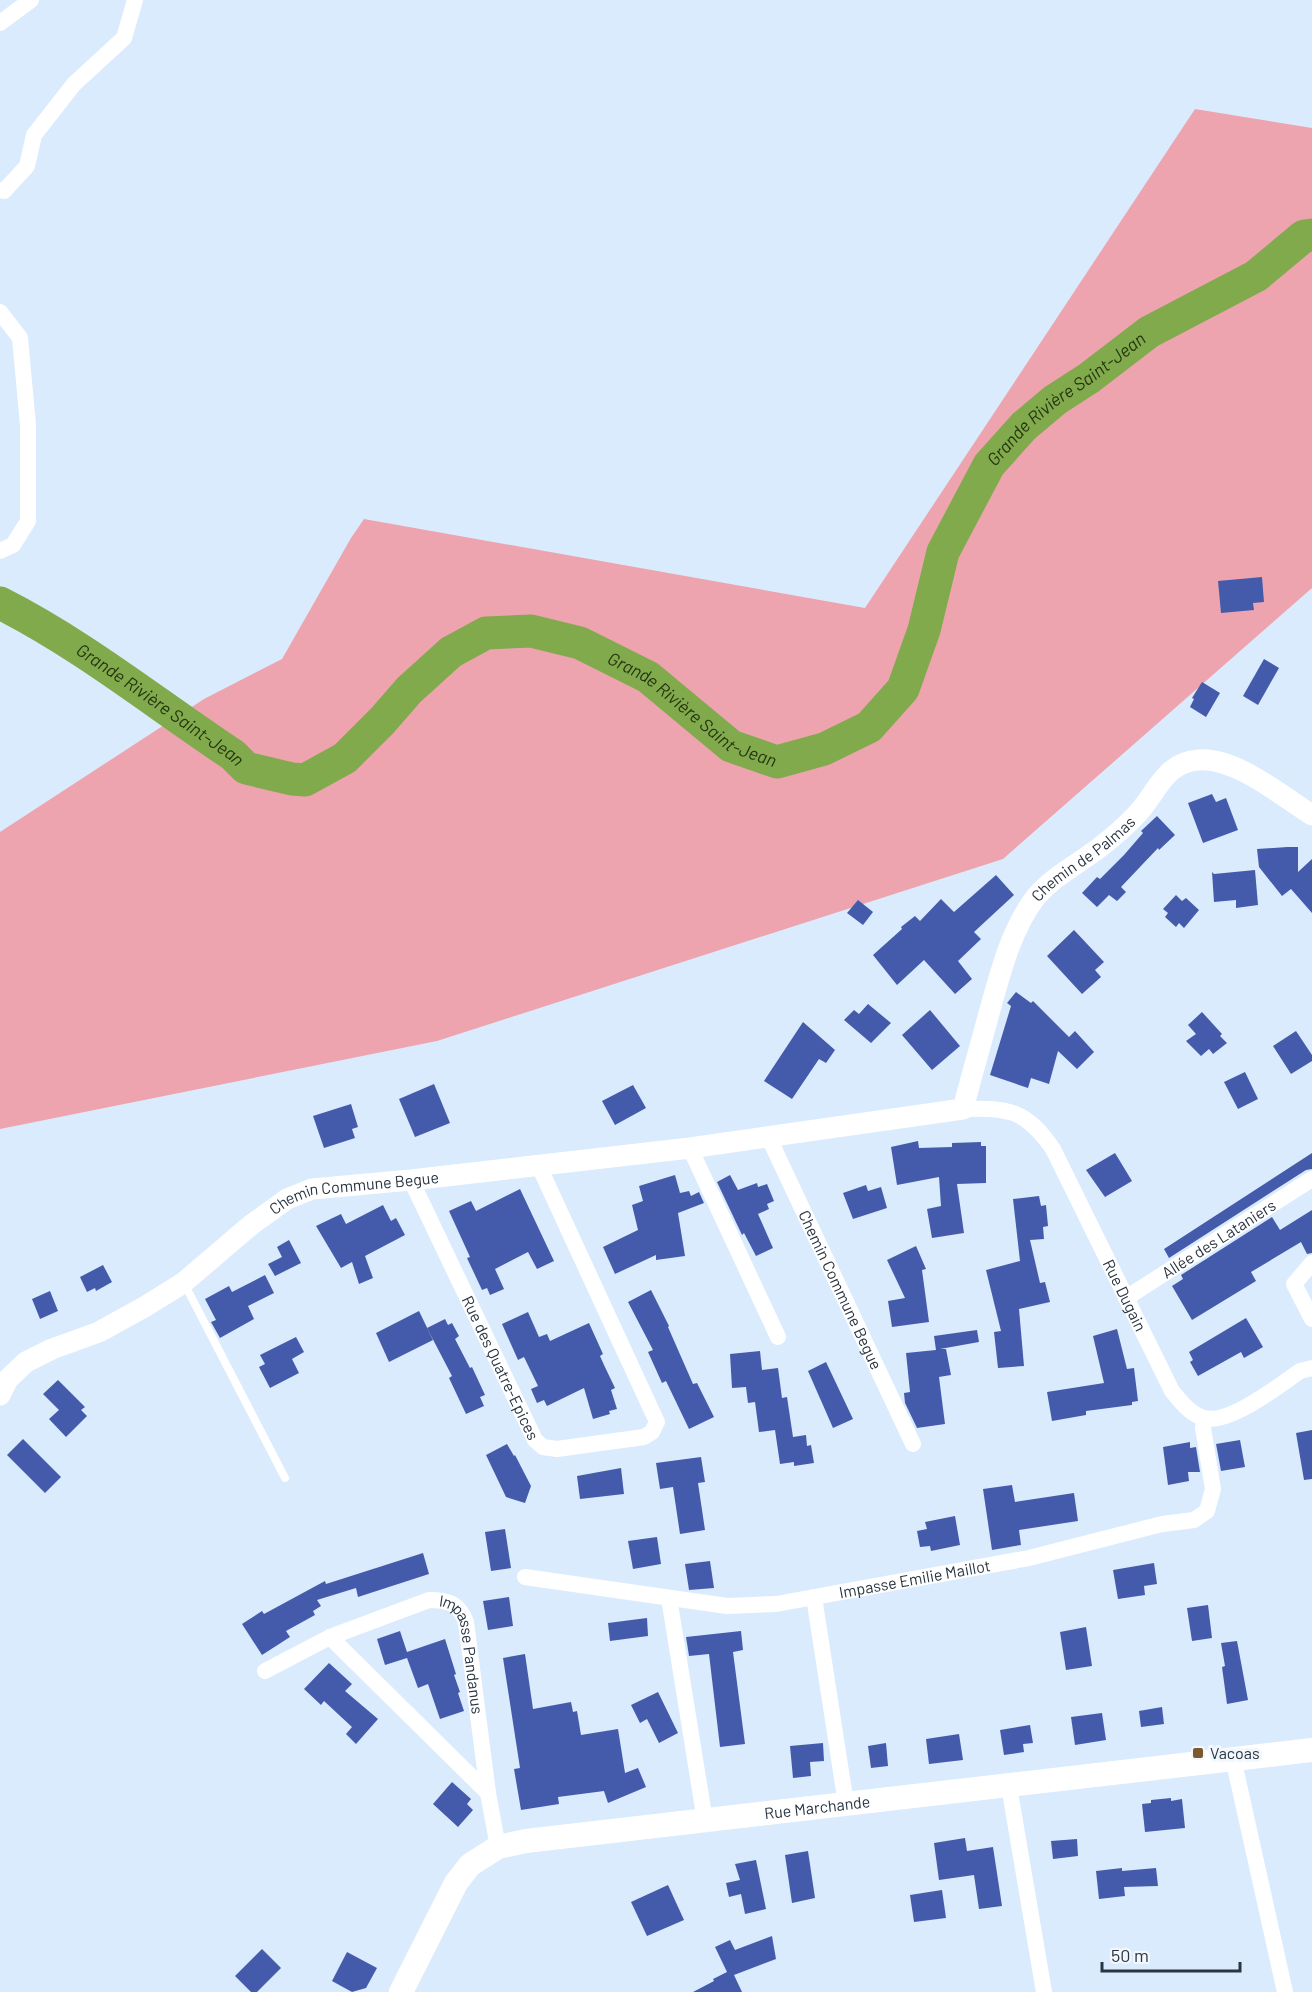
<svg xmlns="http://www.w3.org/2000/svg" width="1312" height="1992" font-family="Barlow,sans-serif">
<rect width="100%" height="100%" fill="#daebfd"/>
<path fill="#eda4af" d="M 1195,109 L 1312,128 L 1312,588 L 1003,859 L 437,1041 L 0,1129 L 0,832 L 204,699 L 282,659 L 351,538 L 364,519 L 865,608 Z"/>
<g fill="none" stroke-linecap="round" stroke-linejoin="round">
<path stroke="#81aa4d" stroke-width="33" id="s1" d="M 0,603 C 83,645 156,704 233,755 L 246,768 L 292,779 L 305,780 L 345,758 L 382,721 L 409,690 L 451,652 L 486,633 L 531,631 L 580,643 L 648,677 L 731,746 L 777,762 L 824,749 L 869,727 L 903,689 L 924,630 L 943,552 L 989,465 L 1024,426 L 1055,400 L 1089,378 L 1149,332 L 1256,276 L 1304,236 L 1312,235"/>
</g>
<g fill="#445bac">
<path d="M 1262,577 L 1264,602 L 1253,603 L 1254,610 L 1221,613 L 1218,581 Z"/>
<path d="M 1264,659 L 1279,668 L 1258,705 L 1243,696 Z"/>
<path d="M 1202,682 L 1220,693 L 1206,717 L 1190,707 L 1194,699 L 1192,698 Z"/>
<path d="M 1212,794 L 1216,802 L 1226,798 L 1238,830 L 1203,843 L 1188,803 Z"/>
<path d="M 1157,816 L 1175,835 L 1159,850 L 1158,848 L 1121,887 L 1126,892 L 1117,901 L 1109,895 L 1097,907 L 1082,893 L 1097,877 L 1100,879 L 1124,855 L 1143,833 L 1141,831 Z"/>
<path d="M 1287,847 L 1298,847 L 1298,872 L 1312,859 L 1312,913 L 1291,889 L 1282,896 L 1259,867 L 1257,849 Z"/>
<path d="M 1255,870 L 1258,905 L 1236,908 L 1236,900 L 1214,902 L 1212,872 L 1214,874 Z"/>
<path d="M 996,875 L 1014,895 L 974,932 L 981,939 L 958,961 L 972,979 L 955,994 L 924,960 L 897,985 L 873,955 L 902,929 L 901,927 L 915,916 L 920,921 L 941,899 L 954,912 Z"/>
<path d="M 1176,895 L 1182,901 L 1186,898 L 1199,910 L 1184,928 L 1179,923 L 1176,927 L 1165,917 L 1168,913 L 1163,909 Z"/>
<path d="M 858,900 L 873,912 L 863,925 L 847,913 Z"/>
<path d="M 1074,930 L 1104,962 L 1095,970 L 1101,977 L 1082,994 L 1047,956 Z"/>
<path d="M 1016,992 L 1031,1003 L 1033,1001 L 1069,1037 L 1075,1031 L 1094,1052 L 1077,1069 L 1058,1051 L 1049,1084 L 1031,1078 L 1028,1088 L 990,1075 L 1011,1006 L 1007,1003 Z"/>
<path d="M 868,1004 L 891,1023 L 871,1043 L 844,1020 L 854,1010 L 859,1014 Z"/>
<path d="M 930,1010 L 960,1046 L 932,1070 L 902,1035 Z"/>
<path d="M 1202,1012 L 1222,1034 L 1220,1036 L 1227,1043 L 1213,1054 L 1209,1049 L 1201,1056 L 1186,1041 L 1196,1034 L 1188,1025 Z"/>
<path d="M 803,1022 L 835,1050 L 826,1063 L 819,1059 L 792,1099 L 764,1081 Z"/>
<path d="M 1296,1031 L 1312,1055 L 1312,1061 L 1291,1074 L 1273,1046 Z"/>
<path d="M 1245,1072 L 1258,1099 L 1238,1109 L 1224,1082 Z"/>
<path d="M 434,1084 L 450,1123 L 415,1137 L 399,1099 Z"/>
<path d="M 633,1085 L 646,1108 L 615,1125 L 602,1101 Z"/>
<path d="M 351,1104 L 358,1127 L 352,1129 L 355,1138 L 324,1148 L 313,1116 Z"/>
<path d="M 918,1141 L 919,1148 L 952,1147 L 952,1143 L 981,1142 L 981,1146 L 986,1146 L 986,1183 L 957,1184 L 964,1233 L 932,1238 L 927,1209 L 941,1206 L 939,1177 L 897,1185 L 891,1147 Z"/>
<path d="M 1115,1153 L 1132,1181 L 1105,1197 L 1086,1170 Z"/>
<path d="M 1312,1153 L 1312,1169 L 1306,1170 L 1169,1258 L 1164,1249 Z"/>
<path d="M 675,1175 L 680,1193 L 689,1191 L 691,1196 L 699,1192 L 704,1203 L 678,1213 L 685,1256 L 656,1260 L 656,1255 L 615,1274 L 603,1247 L 638,1230 L 632,1205 L 643,1201 L 639,1186 Z"/>
<path d="M 730,1175 L 738,1190 L 757,1183 L 758,1187 L 767,1184 L 774,1201 L 767,1204 L 769,1209 L 758,1214 L 773,1248 L 756,1256 L 744,1233 L 742,1235 L 717,1182 Z"/>
<path d="M 866,1185 L 868,1191 L 881,1187 L 887,1208 L 853,1219 L 843,1193 Z"/>
<path d="M 520,1189 L 554,1261 L 537,1269 L 528,1252 L 495,1269 L 504,1289 L 490,1295 L 487,1288 L 482,1290 L 467,1258 L 470,1257 L 449,1211 L 471,1201 L 476,1211 Z"/>
<path d="M 1039,1196 L 1041,1206 L 1046,1205 L 1048,1226 L 1043,1227 L 1044,1239 L 1030,1240 L 1040,1283 L 1045,1282 L 1050,1302 L 1019,1309 L 1024,1366 L 998,1368 L 994,1332 L 1001,1331 L 986,1270 L 1020,1261 L 1013,1199 Z"/>
<path d="M 383,1205 L 391,1221 L 396,1218 L 405,1235 L 365,1256 L 373,1278 L 359,1284 L 352,1262 L 341,1268 L 316,1226 L 341,1214 L 346,1224 Z"/>
<path d="M 1312,1210 L 1312,1253 L 1307,1254 L 1301,1242 L 1251,1272 L 1256,1281 L 1192,1320 L 1172,1286 L 1183,1279 L 1181,1275 L 1272,1217 L 1280,1230 Z"/>
<path d="M 289,1240 L 301,1263 L 275,1276 L 268,1264 L 282,1257 L 277,1247 Z"/>
<path d="M 916,1246 L 926,1269 L 922,1270 L 929,1322 L 892,1327 L 888,1301 L 905,1298 L 887,1260 Z"/>
<path d="M 103,1265 L 112,1282 L 96,1291 L 95,1288 L 87,1292 L 80,1277 Z"/>
<path d="M 265,1275 L 274,1293 L 248,1306 L 254,1319 L 220,1338 L 211,1322 L 216,1320 L 205,1299 L 229,1286 L 232,1292 Z"/>
<path d="M 651,1290 L 669,1326 L 668,1327 L 693,1384 L 697,1383 L 714,1417 L 689,1429 L 666,1381 L 662,1383 L 648,1352 L 653,1350 L 628,1302 Z"/>
<path d="M 50,1291 L 58,1311 L 40,1319 L 32,1299 Z"/>
<path d="M 419,1311 L 433,1340 L 389,1362 L 376,1333 Z"/>
<path d="M 528,1312 L 539,1337 L 547,1334 L 550,1341 L 589,1323 L 603,1354 L 600,1356 L 604,1365 L 615,1388 L 611,1390 L 617,1409 L 609,1411 L 610,1414 L 593,1419 L 584,1388 L 547,1406 L 544,1400 L 537,1403 L 531,1389 L 538,1386 L 524,1357 L 518,1360 L 502,1324 Z"/>
<path d="M 1246,1318 L 1263,1347 L 1244,1358 L 1241,1352 L 1198,1376 L 1190,1362 L 1193,1360 L 1189,1352 Z"/>
<path d="M 445,1319 L 448,1325 L 452,1323 L 459,1336 L 455,1339 L 470,1368 L 472,1367 L 485,1395 L 480,1397 L 484,1406 L 466,1414 L 449,1378 L 452,1376 L 427,1328 Z"/>
<path d="M 1117,1329 L 1127,1369 L 1134,1368 L 1138,1401 L 1132,1402 L 1132,1405 L 1086,1411 L 1086,1415 L 1052,1421 L 1047,1392 L 1104,1383 L 1093,1336 Z"/>
<path d="M 977,1330 L 979,1342 L 940,1349 L 946,1349 L 951,1375 L 939,1377 L 945,1424 L 917,1428 L 905,1403 L 904,1393 L 910,1392 L 906,1353 L 936,1350 L 934,1336 Z"/>
<path d="M 296,1337 L 304,1352 L 292,1359 L 299,1373 L 270,1388 L 259,1367 L 265,1364 L 260,1355 Z"/>
<path d="M 760,1351 L 762,1370 L 778,1368 L 782,1398 L 787,1397 L 793,1437 L 806,1435 L 807,1446 L 811,1445 L 814,1463 L 794,1466 L 794,1462 L 780,1464 L 775,1430 L 759,1432 L 755,1402 L 748,1403 L 746,1387 L 732,1388 L 730,1354 Z"/>
<path d="M 826,1362 L 853,1419 L 833,1428 L 808,1371 Z"/>
<path d="M 58,1380 L 85,1407 L 81,1410 L 87,1416 L 66,1437 L 49,1419 L 59,1410 L 43,1394 Z"/>
<path d="M 1312,1430 L 1312,1479 L 1304,1480 L 1296,1433 Z"/>
<path d="M 23,1439 L 61,1477 L 45,1493 L 7,1455 Z"/>
<path d="M 1240,1440 L 1245,1467 L 1221,1471 L 1216,1444 Z"/>
<path d="M 1190,1442 L 1190,1448 L 1196,1447 L 1200,1472 L 1188,1472 L 1189,1481 L 1168,1485 L 1163,1447 Z"/>
<path d="M 507,1444 L 514,1456 L 515,1455 L 531,1486 L 525,1503 L 506,1497 L 486,1455 Z"/>
<path d="M 701,1457 L 705,1482 L 698,1483 L 705,1530 L 680,1534 L 673,1487 L 660,1489 L 656,1463 Z"/>
<path d="M 621,1468 L 624,1494 L 580,1499 L 577,1476 Z"/>
<path d="M 1012,1485 L 1015,1502 L 1074,1493 L 1078,1521 L 1019,1530 L 1021,1545 L 992,1550 L 983,1489 Z"/>
<path d="M 955,1516 L 960,1545 L 931,1551 L 930,1546 L 920,1547 L 917,1531 L 927,1529 L 925,1522 Z"/>
<path d="M 505,1529 L 511,1568 L 491,1571 L 485,1532 Z"/>
<path d="M 657,1537 L 661,1564 L 633,1569 L 628,1541 Z"/>
<path d="M 423,1553 L 429,1574 L 358,1597 L 356,1588 L 317,1600 L 321,1606 L 313,1611 L 315,1615 L 286,1631 L 290,1637 L 262,1655 L 242,1624 L 262,1611 L 264,1614 L 325,1581 L 326,1584 Z"/>
<path d="M 710,1561 L 714,1588 L 689,1590 L 685,1564 Z"/>
<path d="M 1154,1563 L 1157,1584 L 1144,1586 L 1145,1595 L 1118,1599 L 1113,1570 Z"/>
<path d="M 509,1597 L 513,1626 L 488,1630 L 483,1601 Z"/>
<path d="M 1208,1605 L 1212,1638 L 1192,1641 L 1187,1608 Z"/>
<path d="M 647,1618 L 648,1636 L 610,1641 L 608,1623 Z"/>
<path d="M 1086,1627 L 1092,1666 L 1066,1670 L 1060,1632 Z"/>
<path d="M 400,1631 L 407,1652 L 445,1639 L 456,1674 L 454,1675 L 460,1692 L 458,1693 L 464,1711 L 440,1719 L 428,1684 L 418,1688 L 407,1658 L 385,1665 L 377,1639 Z"/>
<path d="M 741,1631 L 743,1650 L 733,1652 L 745,1744 L 720,1747 L 709,1654 L 689,1656 L 686,1637 Z"/>
<path d="M 1237,1641 L 1248,1700 L 1227,1704 L 1222,1667 L 1225,1666 L 1221,1643 Z"/>
<path d="M 525,1654 L 533,1709 L 571,1702 L 573,1712 L 577,1711 L 581,1735 L 618,1729 L 625,1773 L 638,1768 L 646,1787 L 608,1803 L 604,1791 L 558,1797 L 559,1804 L 521,1810 L 514,1769 L 520,1768 L 503,1658 Z"/>
<path d="M 329,1663 L 352,1684 L 345,1691 L 378,1719 L 356,1744 L 346,1734 L 352,1727 L 324,1701 L 321,1705 L 304,1689 Z"/>
<path d="M 658,1692 L 678,1733 L 659,1743 L 647,1719 L 640,1723 L 631,1705 Z"/>
<path d="M 1162,1707 L 1164,1724 L 1141,1727 L 1139,1711 Z"/>
<path d="M 1102,1713 L 1106,1740 L 1075,1745 L 1071,1717 Z"/>
<path d="M 1030,1725 L 1033,1743 L 1023,1744 L 1024,1752 L 1004,1755 L 1000,1730 Z"/>
<path d="M 959,1734 L 963,1760 L 929,1764 L 926,1739 Z"/>
<path d="M 823,1743 L 824,1761 L 810,1762 L 811,1776 L 793,1778 L 790,1746 Z"/>
<path d="M 886,1743 L 888,1766 L 871,1768 L 868,1746 Z"/>
<path d="M 452,1782 L 471,1799 L 467,1804 L 473,1810 L 458,1827 L 433,1804 Z"/>
<path d="M 1171,1798 L 1171,1801 L 1182,1799 L 1185,1828 L 1145,1832 L 1142,1804 L 1151,1803 L 1151,1800 Z"/>
<path d="M 965,1838 L 967,1851 L 993,1847 L 1002,1906 L 979,1909 L 974,1875 L 939,1880 L 934,1843 Z"/>
<path d="M 1077,1839 L 1078,1856 L 1053,1859 L 1051,1841 Z"/>
<path d="M 808,1851 L 815,1898 L 792,1903 L 785,1855 Z"/>
<path d="M 756,1860 L 766,1909 L 745,1914 L 741,1894 L 729,1897 L 726,1883 L 740,1880 L 735,1864 Z"/>
<path d="M 1122,1868 L 1122,1871 L 1156,1868 L 1158,1886 L 1124,1887 L 1125,1896 L 1099,1899 L 1096,1871 Z"/>
<path d="M 668,1885 L 684,1920 L 647,1936 L 631,1902 Z"/>
<path d="M 942,1890 L 946,1918 L 914,1922 L 910,1895 Z"/>
<path d="M 772,1936 L 776,1959 L 734,1975 L 742,1992 L 693,1992 L 714,1981 L 713,1979 L 727,1972 L 715,1947 L 730,1940 L 735,1950 Z"/>
<path d="M 262,1949 L 281,1968 L 257,1992 L 251,1992 L 235,1976 Z"/>
<path d="M 347,1952 L 377,1968 L 366,1988 L 352,1992 L 332,1981 Z"/>
</g>
<g fill="none" stroke-linecap="round" stroke-linejoin="round">
<path stroke="#fff" stroke-width="8" d="M 184,1283 L 285,1478"/>
<g stroke="#fff" stroke-width="16">
<path d="M 0,23 L 31,0"/>
<path d="M 0,190 L 4,191 L 27,166 L 34,135 L 74,84 L 124,38 L 135,0"/>
<path d="M 0,312 L 20,338 L 28,425 L 28,521 L 13,545 L 0,551"/>
<path id="s2" d="M 963,1109 C 1009,1108 1025,1109 1053,1149 L 1172,1391 C 1180,1401 1191,1415 1204,1418 C 1229,1425 1280,1385 1300,1371 L 1312,1368"/>
<path id="s3" d="M 768,1136 L 913,1444"/>
<path d="M 690,1148 L 778,1337"/>
<path id="s4" d="M 411,1180 L 535,1440 L 543,1447 L 557,1449 L 644,1437 L 652,1432 L 657,1422 L 538,1164"/>
<path d="M 1312,1263 L 1294,1284 L 1312,1319"/>
<path id="s5" d="M 1126,1298 L 1312,1179"/>
<path id="s6" d="M 525,1577 L 727,1606 L 776,1604 L 1029,1558 L 1162,1524 L 1194,1520 L 1207,1511 L 1213,1489 L 1203,1428 L 1204,1419"/>
<path d="M 814,1597 L 846,1804"/>
<path d="M 669,1598 L 705,1821"/>
<path d="M 330,1637 L 488,1793"/>
<path id="s7" d="M 265,1671 L 330,1637 L 429,1600 C 448,1600 459,1603 466,1622 L 488,1793 L 498,1847"/>
<path d="M 1233,1758 L 1285,1992"/>
<path d="M 1009,1786 L 1044,1992"/>
</g>
<path stroke="#fff" stroke-width="21" id="s8" d="M 0,1395 L 8,1379 L 26,1362 L 52,1349 L 99,1332 L 146,1306 L 183,1283 L 251,1225 L 287,1199 L 312,1189 L 411,1180 L 690,1148 L 963,1109 C 971,1078 980,1047 988,1017 C 999,978 1010,931 1035,898 C 1052,877 1078,864 1099,848 C 1112,838 1126,826 1137,814 C 1158,792 1164,762 1199,760 C 1235,757 1282,796 1312,815"/>
<path stroke="#fff" stroke-width="24" id="s9" d="M 401,1992 L 456,1883 L 470,1865 L 498,1847 L 526,1841 L 1312,1750"/>
</g>
<rect fill="#7b5830" stroke="#f1f7fd" stroke-width="2" x="1192" y="1747" width="12" height="12" rx="3"/>
<g text-anchor="middle" stroke-width="6" stroke-linejoin="round" paint-order="stroke">
<g font-size="16" fill="#2a3541" stroke="#f1f7fd">
<text dy="6" stroke="none"><textPath href="#s8" startOffset="1322">Chemin de Palmas</textPath></text>
<text dy="6" stroke="none"><textPath href="#s8" startOffset="420">Chemin Commune Begue</textPath></text>
<text dy="6" stroke="none"><textPath href="#s5" startOffset="110">Allée des Lataniers</textPath></text>
<text dy="6" stroke="none"><textPath href="#s3" startOffset="170">Chemin Commune Begue</textPath></text>
<text dy="6" stroke="none"><textPath href="#s2" startOffset="268">Rue Dugain</textPath></text>
<text dy="6" stroke="none"><textPath href="#s4" startOffset="208">Rue des Quatre-Epices</textPath></text>
<text dy="6" stroke="none"><textPath href="#s6" startOffset="394">Impasse Emilie Maillot</textPath></text>
<text dy="6" stroke="none"><textPath href="#s7" startOffset="254">Impasse Pandanus</textPath></text>
<text dy="6" stroke="none"><textPath href="#s9" startOffset="500">Rue Marchande</textPath></text>
</g>
<g font-size="16" fill="#2a3541" stroke="#f1f7fd" text-anchor="start">
<text x="1210" y="1759">Vacoas</text>
</g>
<g font-size="18" font-style="italic" fill="#25360f" stroke="#f1f7fd">
<text dy="6" stroke="none"><textPath href="#s1" startOffset="1414">Grande Rivière Saint-Jean</textPath></text>
<text dy="6" stroke="none"><textPath href="#s1" startOffset="190">Grande Rivière Saint-Jean</textPath></text>
<text dy="6" stroke="none"><textPath href="#s1" startOffset="820">Grande Rivière Saint-Jean</textPath></text>
</g>
</g>
<path d="M1102 1962v9h138v-9" fill="none" stroke="#2a3541" stroke-width="3"/>
<text x="1111" y="1962" font-size="18" fill="#2a3541" stroke="#f1f7fd" stroke-width="4.5" paint-order="stroke">50 m</text>
</svg>
